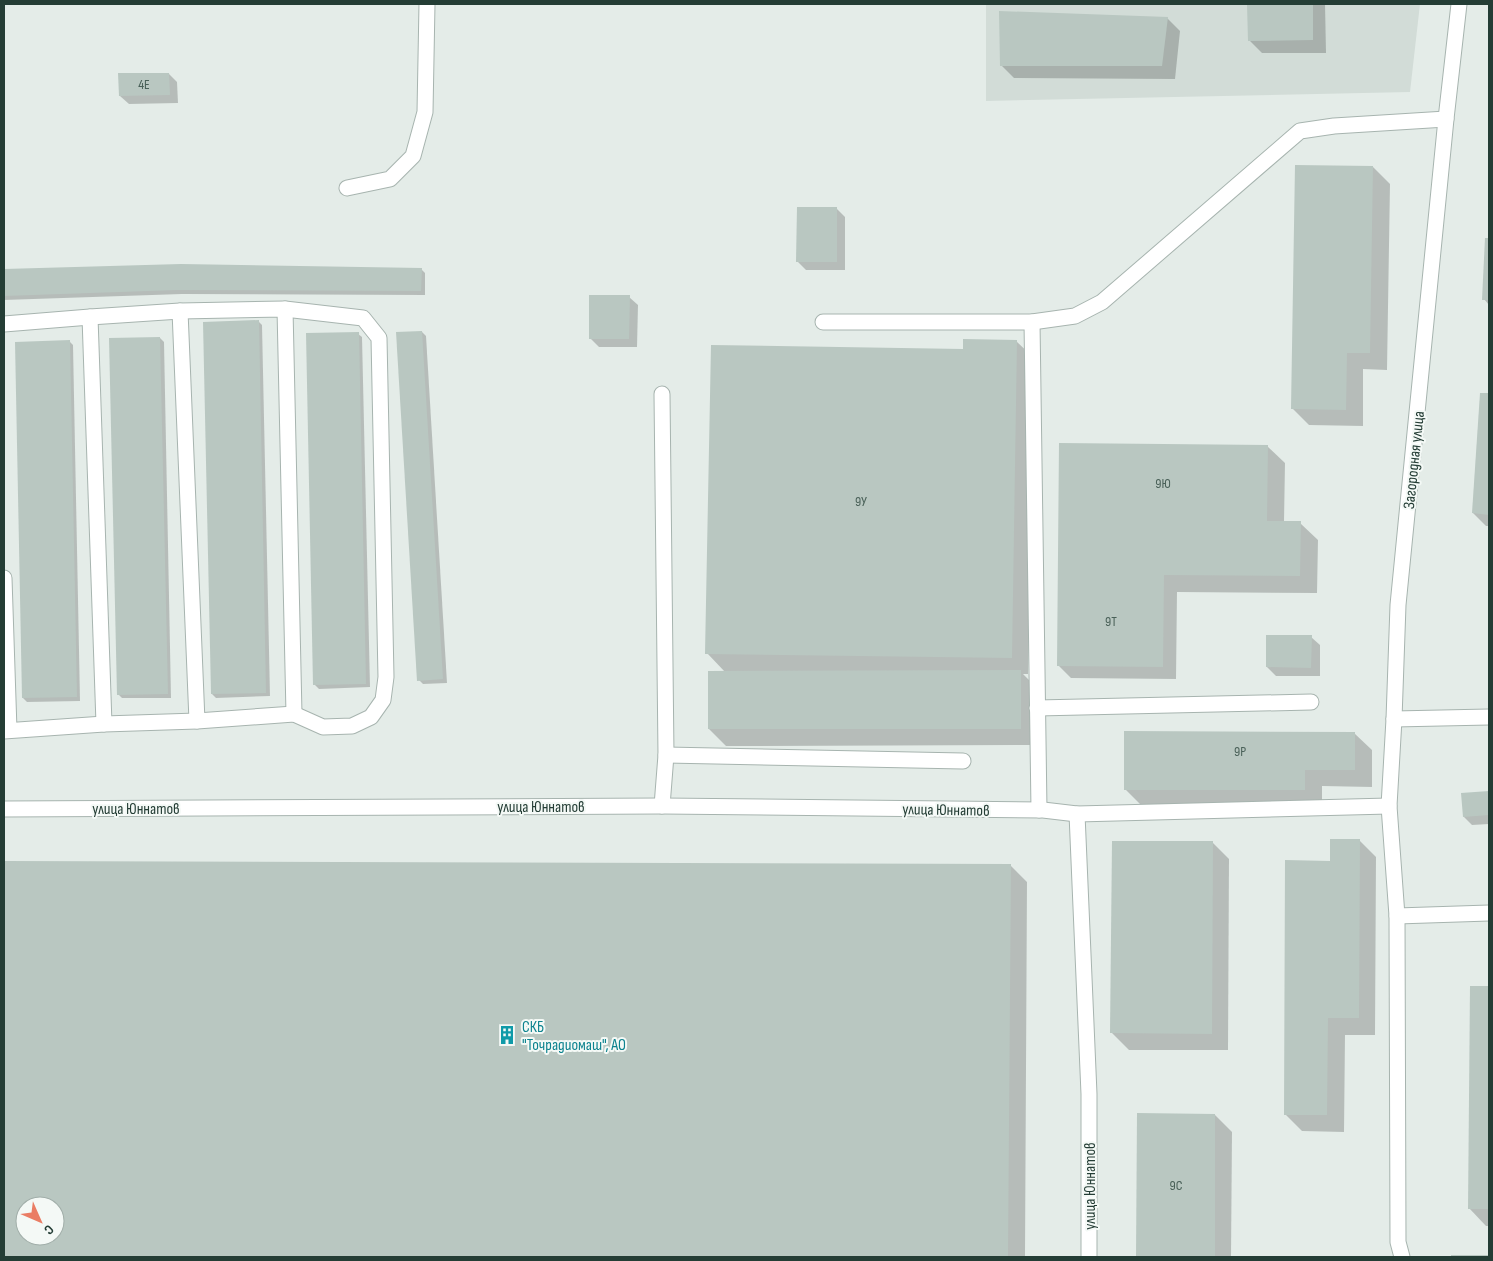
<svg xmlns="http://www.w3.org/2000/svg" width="1493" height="1261" font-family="'Sofia Sans Condensed',sans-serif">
<rect width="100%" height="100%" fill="#e4ece8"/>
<path fill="#d2dcd7" d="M 986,4 L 1420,4 L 1410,92 L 986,101 Z"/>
<g fill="#0003" fill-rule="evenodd">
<path d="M 1249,4 L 1325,4 L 1326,53 L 1262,53 L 1249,40 Z"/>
<path d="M 1167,18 L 1180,31 L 1175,79 L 1014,78 L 1001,65 Z"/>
<path d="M 169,74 L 177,82 L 178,103 L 129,104 L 120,96 Z"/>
<path d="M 1373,167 L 1390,184 L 1387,370 L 1363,369 L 1363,426 L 1309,425 L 1292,408 Z"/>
<path d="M 837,209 L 845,217 L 845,270 L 806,270 L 797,261 Z"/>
<path d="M 1487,239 L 1489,240 L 1489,305 L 1484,299 Z"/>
<path d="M 181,265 L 421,269 L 425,273 L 425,295 L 182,294 L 4,300 L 4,270 Z"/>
<path d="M 629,297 L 638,305 L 637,347 L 599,347 L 591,339 Z"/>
<path d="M 258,321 L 262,325 L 270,696 L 216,698 L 212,694 Z"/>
<path d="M 422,332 L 426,336 L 447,683 L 423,684 L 419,680 Z"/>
<path d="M 358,334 L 362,337 L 370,687 L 319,689 L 315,685 Z"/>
<path d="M 160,338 L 164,342 L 171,698 L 122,698 L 118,694 Z"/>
<path d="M 69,341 L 73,345 L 80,701 L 27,702 L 23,698 Z"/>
<path d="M 1016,341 L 1034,358 L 1028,674 L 1023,674 L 1037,688 L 1037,745 L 726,746 L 709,729 L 725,672 L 707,653 L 964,350 Z"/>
<path d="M 1481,394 L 1489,395 L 1489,526 L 1486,526 L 1473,513 Z"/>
<path d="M 1267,446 L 1285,463 L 1284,522 L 1300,523 L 1318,540 L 1317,593 L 1177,592 L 1176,679 L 1071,678 L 1058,665 Z"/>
<path d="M 1311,637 L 1320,645 L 1320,676 L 1276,676 L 1267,667 Z"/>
<path d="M 1354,733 L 1372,750 L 1372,787 L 1322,786 L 1322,807 L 1142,806 L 1125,789 Z"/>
<path d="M 1489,793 L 1489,824 L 1472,825 L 1464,817 L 1463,794 Z"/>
<path d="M 1359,840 L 1376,857 L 1375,1035 L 1345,1035 L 1344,1132 L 1302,1131 L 1285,1114 L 1331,862 Z"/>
<path d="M 1212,842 L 1229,859 L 1228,1050 L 1129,1050 L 1112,1033 Z"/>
<path d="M 4,862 L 1010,865 L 1027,882 L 1025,1257 L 4,1257 ZM 25,1206 L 55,1206 L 55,1236 L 25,1236 Z"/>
<path d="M 1471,987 L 1489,987 L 1489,1226 L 1486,1226 L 1469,1208 Z"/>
<path d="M 1138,1114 L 1215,1115 L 1232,1132 L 1231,1257 L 1137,1257 Z"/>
</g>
<g fill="#b9c7c1" fill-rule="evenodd">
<path d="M 1247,4 L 1313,4 L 1313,40 L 1248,41 Z"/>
<path d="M 999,11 L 1168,17 L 1162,66 L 1000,66 Z"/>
<path d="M 118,73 L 169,73 L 170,95 L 119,96 Z"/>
<path d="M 1295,165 L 1373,166 L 1370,353 L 1347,353 L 1346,410 L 1291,409 Z"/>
<path d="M 797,207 L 837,207 L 837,262 L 796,262 Z"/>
<path d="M 1485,238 L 1489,238 L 1489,300 L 1482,300 Z"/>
<path d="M 181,264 L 422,268 L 421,291 L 177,290 L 4,296 L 4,269 Z"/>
<path d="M 589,295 L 630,295 L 629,339 L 589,339 Z"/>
<path d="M 259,320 L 266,693 L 211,694 L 203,322 Z"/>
<path d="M 422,331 L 443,679 L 417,681 L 396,332 Z"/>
<path d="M 359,332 L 366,684 L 313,685 L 306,333 Z"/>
<path d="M 160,337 L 168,694 L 117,695 L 109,338 Z"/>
<path d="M 963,339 L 1017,340 L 1012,658 L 705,654 L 711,345 L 963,349 Z"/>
<path d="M 70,340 L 77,697 L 22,698 L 15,342 Z"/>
<path d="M 1480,393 L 1489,393 L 1489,515 L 1472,513 Z"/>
<path d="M 1059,443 L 1268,445 L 1267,521 L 1301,521 L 1300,576 L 1164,575 L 1163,667 L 1057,666 Z"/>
<path d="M 1266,635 L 1312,635 L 1311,668 L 1266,667 Z"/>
<path d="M 1021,670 L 1021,729 L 708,729 L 708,671 Z"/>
<path d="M 1124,731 L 1355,732 L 1355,770 L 1305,770 L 1305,790 L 1124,790 Z"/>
<path d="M 1489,791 L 1489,815 L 1463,817 L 1461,793 Z"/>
<path d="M 1330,839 L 1360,839 L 1359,1018 L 1328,1018 L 1327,1115 L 1284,1115 L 1285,860 L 1330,861 Z"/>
<path d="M 1112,841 L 1213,841 L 1212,1034 L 1110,1033 Z"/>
<path d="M 4,861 L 1011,864 L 1008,1257 L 4,1257 ZM 25,1206 L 55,1206 L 55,1236 L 25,1236 Z"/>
<path d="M 1470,986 L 1489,986 L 1489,1209 L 1468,1209 Z"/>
<path d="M 1137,1113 L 1215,1114 L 1215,1257 L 1136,1257 Z"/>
<rect x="1451" y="1255" width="38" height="2"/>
</g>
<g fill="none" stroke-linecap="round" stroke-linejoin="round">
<g stroke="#a7b4af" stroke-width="17">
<g id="minor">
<path d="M 347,188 L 390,179 L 413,156 L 425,112 L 427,4"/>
<path d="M 285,309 L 294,714"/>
<path d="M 180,311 L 197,721"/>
<path d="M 90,317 L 104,724"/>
<path d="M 823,322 L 1032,322 L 1075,316 L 1102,302 L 1300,131 L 1334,126 L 1446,119"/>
<path d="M 1032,322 L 1039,810"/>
<path d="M 4,324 L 90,317 L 180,311 L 285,309 L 363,318 L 379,338 L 386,677 L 383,700 L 371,717 L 352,726 L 323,727 L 294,714 L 197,721 L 104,724 L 4,731"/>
<path d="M 4,578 L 9,730"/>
<path d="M 1037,708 L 1311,702"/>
<path d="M 1394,719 L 1489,717"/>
<path d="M 666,755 L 963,761"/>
<path d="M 662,806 L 666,755 L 662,394"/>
<path d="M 4,809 L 662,806 L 1043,810 L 1077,814 L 1389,806"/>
<path d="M 1077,814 L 1089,1094 L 1089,1257"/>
<path d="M 1397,916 L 1489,913"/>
<path d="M 1402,1257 L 1398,1242 L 1397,916 L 1389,806 L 1394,719 L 1398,605 L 1446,119 L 1459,4"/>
</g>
</g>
<use href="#minor" stroke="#fff" stroke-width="15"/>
</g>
<defs>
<g id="building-bare" transform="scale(1.5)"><path d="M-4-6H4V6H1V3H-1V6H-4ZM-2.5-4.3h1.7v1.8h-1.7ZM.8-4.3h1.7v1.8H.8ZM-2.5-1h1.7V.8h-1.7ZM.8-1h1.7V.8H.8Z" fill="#0f9aa8" stroke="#f4f9f6" stroke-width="2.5" paint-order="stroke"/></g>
</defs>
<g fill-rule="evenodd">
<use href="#building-bare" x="507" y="1035"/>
</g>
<g text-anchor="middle" stroke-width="4" stroke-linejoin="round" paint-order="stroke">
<g font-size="14" fill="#496058">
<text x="144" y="89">4Е</text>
<text x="1163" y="488">9Ю</text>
<text x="861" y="506">9У</text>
<text x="1111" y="626">9Т</text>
<text x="1240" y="756">9Р</text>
<text x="1176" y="1190">9С</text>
</g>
<g font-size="16" fill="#243d35" stroke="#f4f9f6">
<text transform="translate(1413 460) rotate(-84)" y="6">Загородная улица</text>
<text x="541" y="812">улица Юннатов</text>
<text x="136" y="814">улица Юннатов</text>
<text transform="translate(946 809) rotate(1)" y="6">улица Юннатов</text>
<text transform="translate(1089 1186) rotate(-90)" y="6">улица Юннатов</text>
</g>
<g font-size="16" fill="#0d838f" stroke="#f4f9f6" text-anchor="start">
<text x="522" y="1032">СКБ<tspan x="522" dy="18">"Точрадиомаш", АО</tspan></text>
</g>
</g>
<rect width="1493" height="1261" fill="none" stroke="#243d35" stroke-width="10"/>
<g transform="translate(40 1221) rotate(135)"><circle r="24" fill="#f4f9f6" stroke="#a1aea9"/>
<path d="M0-4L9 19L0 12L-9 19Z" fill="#ea7d64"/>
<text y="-8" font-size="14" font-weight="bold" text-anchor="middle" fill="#243d35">С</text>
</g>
</svg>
